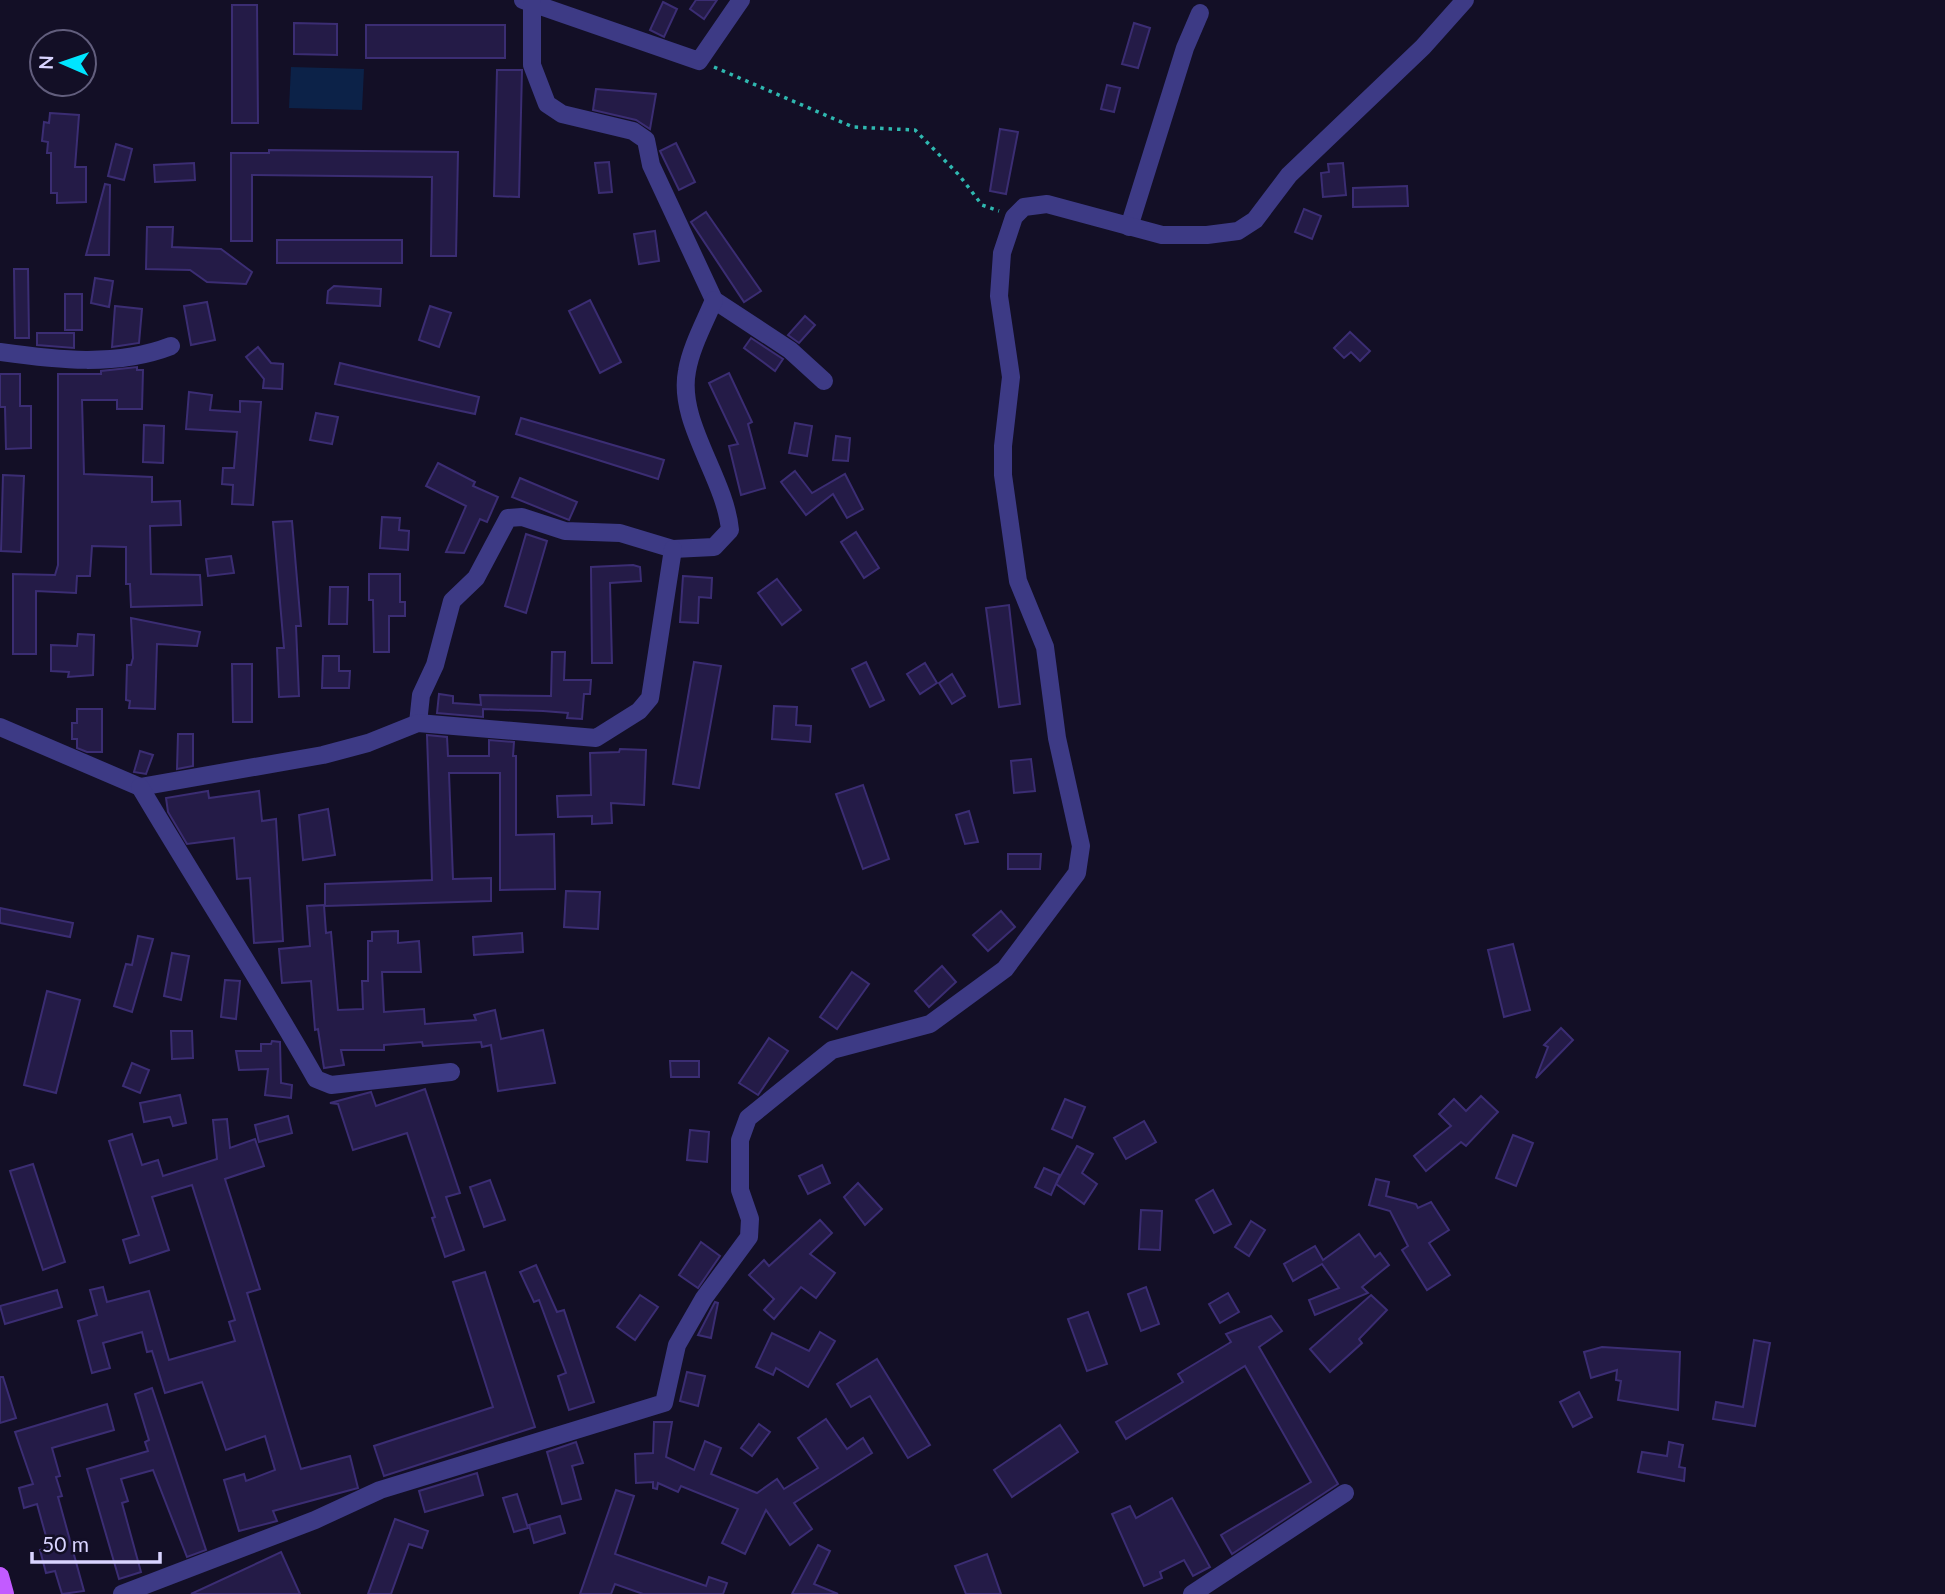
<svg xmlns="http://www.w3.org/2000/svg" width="1945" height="1594" font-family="Lato,sans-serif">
<rect width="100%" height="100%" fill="#130f26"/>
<path fill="#0c2248" d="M 291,67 L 364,69 L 362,110 L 289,108 Z"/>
<g fill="#241b47" stroke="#3b2d73" stroke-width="2">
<path d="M 696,0 L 717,0 L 704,19 L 690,9 Z"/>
<path d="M 663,2 L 677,9 L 664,37 L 650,30 Z"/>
<path d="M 232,5 L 257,5 L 258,123 L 232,123 Z"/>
<path d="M 294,23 L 337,24 L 337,55 L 294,54 Z"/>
<path d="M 1134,23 L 1150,28 L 1138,68 L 1122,64 Z"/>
<rect x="366" y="25" width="139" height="33"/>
<path d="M 497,70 L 522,70 L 519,197 L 494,196 Z"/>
<path d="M 1107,85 L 1120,88 L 1114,112 L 1101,109 Z"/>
<path d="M 596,89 L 656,94 L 650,129 L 636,120 L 593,110 Z"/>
<path d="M 50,113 L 79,115 L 75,167 L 86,167 L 86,202 L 57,203 L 57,193 L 51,193 L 51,153 L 47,153 L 48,142 L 42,141 L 44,122 L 49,123 Z"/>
<path d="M 1000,129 L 1018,132 L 1006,194 L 990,191 Z"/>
<path d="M 676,143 L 695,182 L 679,190 L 660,151 Z"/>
<path d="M 116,144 L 132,149 L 124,180 L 108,176 Z"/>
<path d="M 269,150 L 458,152 L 456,256 L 431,256 L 432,177 L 252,175 L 252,241 L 231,241 L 231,153 L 269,153 Z"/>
<path d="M 609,162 L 612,192 L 599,193 L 595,163 Z"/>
<path d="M 194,163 L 195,180 L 155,182 L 154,165 Z"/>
<path d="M 1343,163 L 1346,195 L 1323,197 L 1321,173 L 1329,172 L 1328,164 Z"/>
<path d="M 105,184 L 110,185 L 109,255 L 86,255 Z"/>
<path d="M 1407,186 L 1408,206 L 1353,207 L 1353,188 Z"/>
<path d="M 1304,209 L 1321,216 L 1312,239 L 1295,232 Z"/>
<path d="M 706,212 L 761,291 L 744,302 L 691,222 Z"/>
<path d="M 147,227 L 173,227 L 172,247 L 221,249 L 252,272 L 246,284 L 207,282 L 190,270 L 146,269 Z"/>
<path d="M 655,231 L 659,261 L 639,264 L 634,234 Z"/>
<rect x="277" y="240" width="125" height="23"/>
<path d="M 14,269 L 28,269 L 29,338 L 15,338 Z"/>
<path d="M 95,278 L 113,281 L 109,307 L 91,303 Z"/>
<path d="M 334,286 L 381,289 L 380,306 L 327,303 L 328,291 Z"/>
<rect x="65" y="294" width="17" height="36"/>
<path d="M 590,300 L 621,362 L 600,373 L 569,311 Z"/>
<path d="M 207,302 L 215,340 L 191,345 L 184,306 Z"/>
<path d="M 115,306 L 142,309 L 139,343 L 112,347 Z"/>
<path d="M 430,306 L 451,313 L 439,347 L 419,340 Z"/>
<path d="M 805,316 L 815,325 L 799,343 L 788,335 Z"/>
<path d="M 1350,332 L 1370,351 L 1360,361 L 1351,352 L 1344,358 L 1334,348 Z"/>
<path d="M 37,333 L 74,333 L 74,348 L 37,345 Z"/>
<path d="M 751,338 L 783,359 L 775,371 L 744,348 Z"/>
<path d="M 258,347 L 271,363 L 283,364 L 282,389 L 263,388 L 264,379 L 246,357 Z"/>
<path d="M 340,363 L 479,397 L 475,414 L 335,384 Z"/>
<path d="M 137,367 L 137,370 L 143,370 L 142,409 L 117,409 L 117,400 L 82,400 L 84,474 L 152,477 L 152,502 L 180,501 L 181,525 L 150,526 L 151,574 L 200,575 L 202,605 L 131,607 L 130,584 L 126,584 L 126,547 L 92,546 L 90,576 L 77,576 L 76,593 L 36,591 L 36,654 L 13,654 L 13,574 L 55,575 L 58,565 L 58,374 L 101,374 L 101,371 Z"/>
<path d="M 729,373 L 752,422 L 748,424 L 765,488 L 741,495 L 729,446 L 738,444 L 709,383 Z"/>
<path d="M 0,374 L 20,374 L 20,406 L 31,406 L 31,448 L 6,449 L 5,407 L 0,407 Z"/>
<path d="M 189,392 L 212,395 L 210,410 L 240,412 L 240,401 L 261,402 L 253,505 L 232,504 L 233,485 L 222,484 L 223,468 L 234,468 L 237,432 L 186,429 Z"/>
<path d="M 316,413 L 338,417 L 332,444 L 310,440 Z"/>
<path d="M 521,418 L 664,460 L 658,479 L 516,434 Z"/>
<path d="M 795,423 L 812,426 L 807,456 L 789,453 Z"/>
<path d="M 144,425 L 164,426 L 163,463 L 143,462 Z"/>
<path d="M 836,436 L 850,438 L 848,461 L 833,460 Z"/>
<path d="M 438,463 L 475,482 L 473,486 L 498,497 L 487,522 L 480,519 L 464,553 L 446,552 L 466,506 L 426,486 Z"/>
<path d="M 795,471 L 812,493 L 845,474 L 863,509 L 847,518 L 833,494 L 806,515 L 781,482 Z"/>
<path d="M 3,475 L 24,476 L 21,552 L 1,551 Z"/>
<path d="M 520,478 L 577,502 L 569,520 L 512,497 Z"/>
<path d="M 382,517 L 400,518 L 399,530 L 409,531 L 408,550 L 380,548 Z"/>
<path d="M 292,521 L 301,626 L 296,626 L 299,696 L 279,697 L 277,648 L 284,648 L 273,522 Z"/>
<path d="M 856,532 L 879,568 L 864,578 L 841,542 Z"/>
<path d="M 526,534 L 547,541 L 526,613 L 505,606 Z"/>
<path d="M 231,556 L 234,573 L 208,576 L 206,559 Z"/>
<path d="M 633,565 L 640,567 L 641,581 L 610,583 L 612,663 L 592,663 L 591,567 Z"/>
<path d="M 369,574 L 400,574 L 400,602 L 405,602 L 405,616 L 389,616 L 389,652 L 374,652 L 373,600 L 369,600 Z"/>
<path d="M 683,576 L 712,578 L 711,598 L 699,597 L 698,623 L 680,622 Z"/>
<path d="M 777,579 L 801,610 L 782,625 L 758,593 Z"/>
<path d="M 330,587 L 348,587 L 347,624 L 329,624 Z"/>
<path d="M 1009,605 L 1020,704 L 999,707 L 986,608 Z"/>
<path d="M 131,618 L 200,632 L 197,646 L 157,644 L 155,709 L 129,708 L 130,701 L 126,700 L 127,665 L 131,665 L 133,658 Z"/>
<path d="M 78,634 L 94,635 L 93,675 L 68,677 L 69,672 L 51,671 L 51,645 L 77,646 Z"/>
<path d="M 552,652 L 565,652 L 564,680 L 591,680 L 590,694 L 584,694 L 582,719 L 567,718 L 568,713 L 543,711 L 483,709 L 483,717 L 437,713 L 439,694 L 453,696 L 453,703 L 481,705 L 480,695 L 551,696 Z"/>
<path d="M 323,656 L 339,656 L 339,671 L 350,671 L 349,688 L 322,688 Z"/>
<path d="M 694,662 L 721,666 L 699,788 L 673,784 Z"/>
<path d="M 866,662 L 884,700 L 870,707 L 852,669 Z"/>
<path d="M 925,663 L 937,683 L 920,694 L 907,674 Z"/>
<path d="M 232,664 L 252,664 L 252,722 L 233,722 Z"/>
<path d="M 952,674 L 965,696 L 952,704 L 939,683 Z"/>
<path d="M 774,706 L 797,707 L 796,725 L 811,726 L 810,742 L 772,739 Z"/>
<path d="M 77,709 L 102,709 L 102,752 L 87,752 L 77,748 L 77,739 L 72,739 L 72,723 L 77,723 Z"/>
<path d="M 178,734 L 193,734 L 193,766 L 177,769 Z"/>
<path d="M 427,735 L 447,737 L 448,756 L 489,756 L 489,740 L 514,742 L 513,756 L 516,756 L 516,835 L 554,834 L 555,889 L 500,890 L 500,773 L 449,773 L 453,879 L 491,878 L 491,901 L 325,906 L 325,884 L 432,880 Z"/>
<path d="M 620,749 L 646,750 L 644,805 L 611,803 L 612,823 L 592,824 L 592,816 L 558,817 L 557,796 L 591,795 L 590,753 L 619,752 Z"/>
<path d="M 140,751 L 153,755 L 146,774 L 134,772 Z"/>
<path d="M 1031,759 L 1035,791 L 1014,793 L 1011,761 Z"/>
<path d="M 863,785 L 889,859 L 863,869 L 836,794 Z"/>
<path d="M 208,791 L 209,798 L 259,791 L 262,821 L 276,819 L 283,941 L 254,943 L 250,878 L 237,879 L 234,838 L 187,844 L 168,812 L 166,798 Z"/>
<path d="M 328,809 L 335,855 L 303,860 L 299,815 Z"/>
<path d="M 969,811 L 978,842 L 965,844 L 956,815 Z"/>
<path d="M 1008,854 L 1041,854 L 1040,869 L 1008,869 Z"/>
<path d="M 566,891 L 600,892 L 598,929 L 564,927 Z"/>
<path d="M 324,905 L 326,933 L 331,932 L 338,1010 L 363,1009 L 362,981 L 368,981 L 368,941 L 372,941 L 372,932 L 398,931 L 398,943 L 419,941 L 421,972 L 382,972 L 384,1012 L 424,1009 L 425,1024 L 476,1020 L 474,1015 L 495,1010 L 501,1039 L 543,1030 L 555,1083 L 498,1091 L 491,1045 L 482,1047 L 481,1042 L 423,1046 L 422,1042 L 384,1045 L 384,1050 L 341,1050 L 344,1065 L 324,1068 L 318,1029 L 315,1030 L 311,981 L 282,983 L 279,949 L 310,946 L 307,906 Z"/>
<path d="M 0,908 L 73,923 L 70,937 L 0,923 Z"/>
<path d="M 1001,911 L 1015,927 L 988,951 L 973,935 Z"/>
<path d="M 522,933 L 523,952 L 474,955 L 473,937 Z"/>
<path d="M 138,936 L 153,939 L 132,1012 L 114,1006 L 126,964 L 132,965 Z"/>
<path d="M 1513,944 L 1530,1010 L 1504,1017 L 1488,950 Z"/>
<path d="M 172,953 L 189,956 L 181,1000 L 164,996 Z"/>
<path d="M 942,966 L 956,982 L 929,1007 L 915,991 Z"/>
<path d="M 852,972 L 869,984 L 837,1029 L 820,1017 Z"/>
<path d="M 225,980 L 240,981 L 236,1019 L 221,1017 Z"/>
<path d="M 47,991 L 80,1000 L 56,1093 L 24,1085 Z"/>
<path d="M 1561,1028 L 1573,1040 L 1536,1078 L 1548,1047 L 1544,1045 Z"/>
<path d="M 171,1031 L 192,1031 L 193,1058 L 172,1059 Z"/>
<path d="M 769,1038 L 788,1051 L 758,1095 L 739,1083 Z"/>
<path d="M 272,1041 L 280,1042 L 281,1083 L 292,1085 L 291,1098 L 265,1095 L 268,1069 L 239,1070 L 236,1051 L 261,1051 L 261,1044 L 271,1044 Z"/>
<path d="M 670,1061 L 699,1061 L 699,1077 L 671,1077 Z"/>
<path d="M 132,1063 L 149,1070 L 140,1093 L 123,1086 Z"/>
<path d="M 425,1089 L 460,1193 L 446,1197 L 464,1250 L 445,1257 L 432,1218 L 435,1217 L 407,1133 L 353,1150 L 338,1104 L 330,1103 L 371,1092 L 376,1106 Z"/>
<path d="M 180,1095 L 186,1123 L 173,1126 L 170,1117 L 144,1122 L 140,1103 Z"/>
<path d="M 1481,1096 L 1498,1112 L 1466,1146 L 1461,1142 L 1426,1171 L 1414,1156 L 1451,1126 L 1439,1114 L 1454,1099 L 1466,1111 Z"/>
<path d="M 1065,1099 L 1085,1107 L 1072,1138 L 1052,1129 Z"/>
<path d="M 288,1116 L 292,1133 L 259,1142 L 255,1125 Z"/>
<path d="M 227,1119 L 230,1148 L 255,1139 L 264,1166 L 225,1179 L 260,1289 L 247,1293 L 301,1469 L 350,1456 L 358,1488 L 273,1511 L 277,1521 L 239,1531 L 224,1480 L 244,1474 L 246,1481 L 275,1470 L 265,1436 L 226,1450 L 202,1382 L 165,1393 L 152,1351 L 147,1352 L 142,1332 L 103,1343 L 110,1368 L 92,1373 L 78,1321 L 97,1315 L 90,1290 L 103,1287 L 107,1302 L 149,1291 L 169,1360 L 235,1341 L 229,1322 L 235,1320 L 192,1185 L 152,1197 L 169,1250 L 130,1263 L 123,1240 L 139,1235 L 109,1141 L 132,1134 L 142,1165 L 158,1160 L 163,1176 L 217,1159 L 213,1120 Z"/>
<path d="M 1144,1121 L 1156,1142 L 1126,1159 L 1114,1138 Z"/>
<path d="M 690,1130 L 709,1132 L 707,1162 L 687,1160 Z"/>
<path d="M 1513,1135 L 1533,1143 L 1516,1186 L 1496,1178 Z"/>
<path d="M 1077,1146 L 1093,1154 L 1082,1173 L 1097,1184 L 1084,1204 L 1056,1184 Z"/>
<path d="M 33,1164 L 65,1262 L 43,1270 L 10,1171 Z"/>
<path d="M 822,1165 L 830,1183 L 808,1194 L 799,1176 Z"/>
<path d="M 1044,1168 L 1060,1175 L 1051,1195 L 1035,1187 Z"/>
<path d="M 1376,1179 L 1389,1182 L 1386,1196 L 1416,1204 L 1418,1208 L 1431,1202 L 1449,1230 L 1429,1243 L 1450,1275 L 1427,1290 L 1402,1250 L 1408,1246 L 1390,1211 L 1369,1205 Z"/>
<path d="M 490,1180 L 505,1220 L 484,1227 L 470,1187 Z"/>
<path d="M 858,1183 L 882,1209 L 865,1225 L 844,1197 Z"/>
<path d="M 1213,1190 L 1231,1224 L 1214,1233 L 1196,1200 Z"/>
<path d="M 1141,1210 L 1162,1211 L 1160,1250 L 1139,1249 Z"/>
<path d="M 820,1220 L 832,1233 L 810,1254 L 835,1273 L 816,1298 L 801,1287 L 774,1319 L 764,1310 L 774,1299 L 749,1275 L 764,1260 L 769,1266 Z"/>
<path d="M 1251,1221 L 1265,1230 L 1249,1256 L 1235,1247 Z"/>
<path d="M 1359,1234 L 1375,1257 L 1380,1253 L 1389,1265 L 1362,1287 L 1368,1293 L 1315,1315 L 1309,1300 L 1339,1288 L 1322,1264 L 1293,1281 L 1284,1264 L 1315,1246 L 1323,1260 Z"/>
<path d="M 701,1242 L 720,1256 L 698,1288 L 679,1275 Z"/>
<path d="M 536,1265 L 557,1312 L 564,1310 L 594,1402 L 569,1410 L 558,1376 L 566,1373 L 539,1300 L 534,1302 L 520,1272 Z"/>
<path d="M 485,1272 L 535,1427 L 384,1476 L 374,1446 L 493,1407 L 453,1282 Z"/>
<path d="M 1146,1287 L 1159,1324 L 1141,1331 L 1128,1294 Z"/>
<path d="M 57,1290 L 62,1307 L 5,1324 L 0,1306 Z"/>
<path d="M 1228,1293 L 1239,1312 L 1220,1323 L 1209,1304 Z"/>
<path d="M 640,1295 L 658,1307 L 635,1340 L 617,1327 Z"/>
<path d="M 1371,1295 L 1387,1310 L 1359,1339 L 1362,1343 L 1330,1372 L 1310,1349 Z"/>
<path d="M 715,1302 L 718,1303 L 711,1338 L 698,1335 Z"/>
<path d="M 1088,1312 L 1107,1364 L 1087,1371 L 1068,1319 Z"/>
<path d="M 1271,1316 L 1282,1331 L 1259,1347 L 1338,1484 L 1232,1554 L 1221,1535 L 1311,1482 L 1245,1366 L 1126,1439 L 1116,1422 L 1183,1382 L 1178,1374 L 1231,1342 L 1226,1334 Z"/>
<path d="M 820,1332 L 835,1341 L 808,1387 L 776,1368 L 773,1375 L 756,1367 L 772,1333 L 809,1351 Z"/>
<path d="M 1754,1340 L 1770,1343 L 1755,1426 L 1713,1419 L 1716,1402 L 1743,1407 Z"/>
<path d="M 1602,1347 L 1680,1352 L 1678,1410 L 1618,1400 L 1621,1381 L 1616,1380 L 1617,1370 L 1591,1378 L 1584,1352 Z"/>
<path d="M 877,1359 L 930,1445 L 908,1458 L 870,1396 L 851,1407 L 837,1384 Z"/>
<path d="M 687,1372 L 705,1376 L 698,1406 L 680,1401 Z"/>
<path d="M 0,1377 L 3,1377 L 16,1418 L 0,1423 Z"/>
<path d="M 152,1388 L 206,1550 L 187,1557 L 153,1470 L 121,1479 L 128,1501 L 122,1503 L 141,1572 L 119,1579 L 87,1469 L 148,1451 L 145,1442 L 149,1440 L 135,1394 Z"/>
<path d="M 1579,1392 L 1592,1417 L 1573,1427 L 1560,1402 Z"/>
<path d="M 107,1404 L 114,1430 L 52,1448 L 60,1476 L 56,1477 L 62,1496 L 58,1497 L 84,1591 L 62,1594 L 55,1571 L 46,1573 L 40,1550 L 49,1547 L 37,1504 L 24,1508 L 19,1488 L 33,1484 L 15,1432 Z"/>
<path d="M 826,1419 L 847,1449 L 863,1438 L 872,1453 L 794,1503 L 812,1529 L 790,1545 L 766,1510 L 745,1554 L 722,1543 L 738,1509 L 681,1486 L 678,1492 L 658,1483 L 657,1489 L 653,1488 L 653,1482 L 636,1483 L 635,1454 L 653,1453 L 654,1422 L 672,1422 L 666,1457 L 694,1470 L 705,1441 L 721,1448 L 711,1474 L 757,1493 L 777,1479 L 784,1489 L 818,1468 L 798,1438 Z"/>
<path d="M 759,1424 L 770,1432 L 752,1456 L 741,1448 Z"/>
<path d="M 1060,1425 L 1078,1452 L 1012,1497 L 994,1470 Z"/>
<path d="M 576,1442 L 583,1463 L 572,1466 L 581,1499 L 562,1504 L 547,1452 Z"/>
<path d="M 1669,1442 L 1683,1445 L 1679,1467 L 1685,1468 L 1684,1481 L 1638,1472 L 1642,1452 L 1667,1456 Z"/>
<path d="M 477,1473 L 483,1495 L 425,1512 L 419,1491 Z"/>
<path d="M 616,1490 L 634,1496 L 615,1554 L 706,1586 L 709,1577 L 727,1583 L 723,1594 L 643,1594 L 615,1584 L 611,1594 L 580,1594 Z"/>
<path d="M 517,1494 L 528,1528 L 514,1532 L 503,1498 Z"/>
<path d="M 1172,1498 L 1210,1567 L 1193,1576 L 1184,1560 L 1160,1572 L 1162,1578 L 1144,1586 L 1112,1514 L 1130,1506 L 1136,1518 Z"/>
<path d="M 560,1516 L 565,1533 L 534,1543 L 529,1525 Z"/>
<path d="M 395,1519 L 428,1531 L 422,1548 L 409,1544 L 391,1594 L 368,1594 Z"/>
<path d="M 818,1545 L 830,1551 L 814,1584 L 838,1594 L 792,1594 Z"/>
<path d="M 281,1552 L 300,1594 L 191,1594 L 262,1561 Z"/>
<path d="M 987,1554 L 1001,1594 L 966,1594 L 955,1566 Z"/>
</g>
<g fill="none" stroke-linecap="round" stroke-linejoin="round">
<path stroke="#2fb8b0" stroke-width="3.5" stroke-dasharray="3.5 5" stroke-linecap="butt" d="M 714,67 L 853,127 L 915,130 L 959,175 L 982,205 L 999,211"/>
<g stroke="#3d3a85" stroke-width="18">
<path d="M 523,0 L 699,61 L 741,0"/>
<path d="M 532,3 L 532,65 L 547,104 L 562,114 L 633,131 L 646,140 L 651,165 L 714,300 L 790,350 L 824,381"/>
<path d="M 1129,227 L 1185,48 L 1200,13"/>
<path d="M 0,352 C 56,360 117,367 171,346"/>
<path d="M 418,723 L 421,695 L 435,665 L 452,601 L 476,578 L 508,518 L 522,517 L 565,531 L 620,533 L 673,549 L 714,547 L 730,530 C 725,477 677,422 687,371 C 691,347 705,322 714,300"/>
<path d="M 0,727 L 140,787 L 323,755 L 368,743 L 418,723 L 596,738 L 639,711 L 650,698 L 673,549"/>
<path d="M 140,787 C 198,885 260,980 316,1079 L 331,1085 L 451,1072"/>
<path d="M 122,1594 L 315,1520 L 380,1490 L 664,1403 L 677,1345 L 704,1298 L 749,1237 L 750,1219 L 740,1190 L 740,1140 L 748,1118 L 832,1050 L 930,1024 L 1005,969 L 1077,873 L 1081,846 L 1057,738 L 1045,647 L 1018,581 L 1003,475 L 1003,446 L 1011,377 L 999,296 L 1002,253 L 1014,217 L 1024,207 L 1047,204 L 1162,235 L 1207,235 L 1238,231 L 1255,220 L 1289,175 L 1423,47 L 1465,0"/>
<path d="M 1192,1594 L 1345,1493"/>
</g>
<path stroke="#c25bff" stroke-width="18" d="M 0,1576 L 5,1594"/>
</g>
<g transform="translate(63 63) rotate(272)"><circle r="33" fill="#130f26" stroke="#625e7d" stroke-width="2"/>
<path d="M0-5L12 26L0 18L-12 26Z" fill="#00e5ff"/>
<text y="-10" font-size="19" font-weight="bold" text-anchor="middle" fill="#d9d4ff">N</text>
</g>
<path d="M32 1552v10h128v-10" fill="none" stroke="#d9d4ff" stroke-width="3.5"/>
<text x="42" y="1552" font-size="21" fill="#d9d4ff" stroke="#130f26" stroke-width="5" paint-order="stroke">50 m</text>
</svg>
